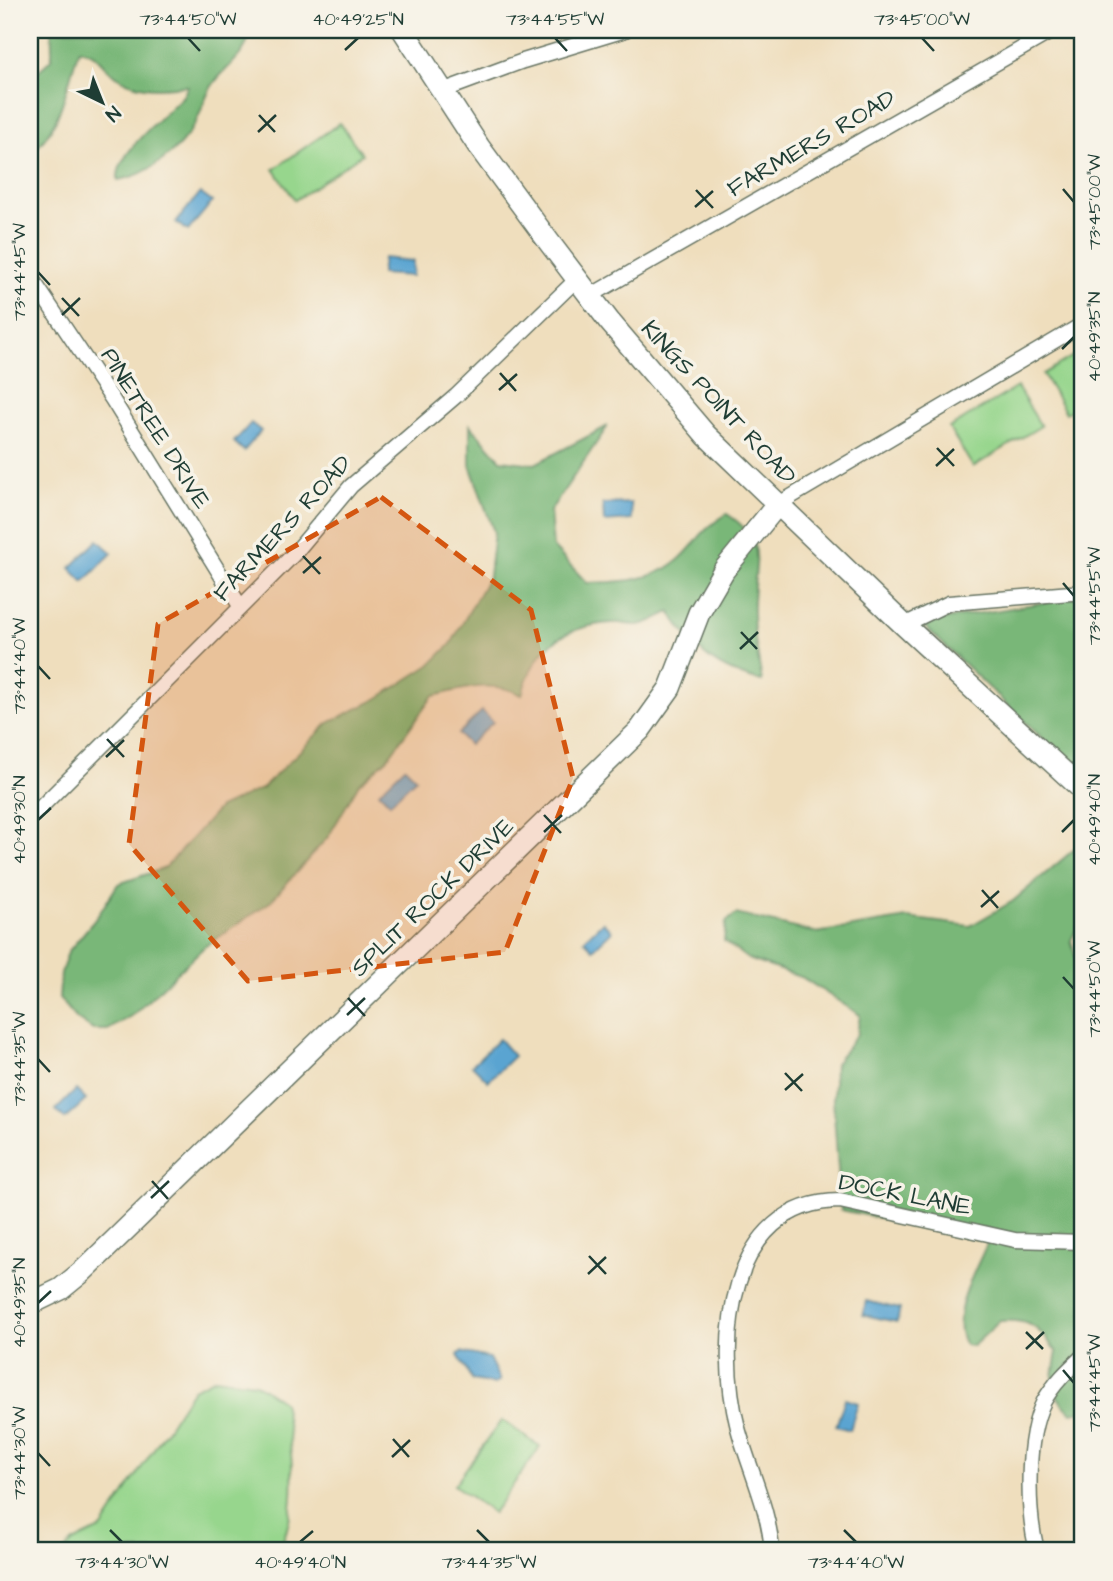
<svg xmlns="http://www.w3.org/2000/svg" width="1113" height="1581" font-family="'Architects Daughter',sans-serif">
<rect width="100%" height="100%" fill="#f7f3e8"/>
<filter id="ink" filterUnits="userSpaceOnUse"><feTurbulence type="fractalNoise" baseFrequency=".0143" numOctaves="2"/><feDisplacementMap in="SourceGraphic" scale="14" xChannelSelector="R" yChannelSelector="G"/><feConvolveMatrix kernelMatrix="1 2 1 2 8 2 1 2 1" color-interpolation-filters="sRGB"/></filter>
<filter id="wash" filterUnits="userSpaceOnUse"><feTurbulence type="fractalNoise" baseFrequency=".00686" numOctaves="4" result="noise"/><feDisplacementMap in="SourceGraphic" scale="28" xChannelSelector="R" yChannelSelector="G"/><feGaussianBlur stdDeviation="1.57" result="paint"/><feColorMatrix in="noise" values="0 0 0 0 0 0 0 0 0 0 0 0 0 0 0 0 0 1.4 0 .05"/><feComposite in="paint" operator="in"/></filter>
<g filter="url(#wash)">
<rect width="100%" height="100%" fill="#efdebd"/>
<g fill="#97d68d" stroke="#5b8a60" stroke-width="2">
<path d="M 340,123 L 362,154 L 295,200 L 274,169 Z"/>
<path d="M 1083,350 L 1083,403 L 1066,413 L 1043,374 Z"/>
<path d="M 1017,387 L 1041,426 L 973,467 L 949,428 Z"/>
<path d="M 215,1378 L 255,1383 L 283,1402 C 292,1446 301,1511 278,1551 L 64,1551 L 73,1542 L 102,1528 L 193,1389 Z"/>
<path d="M 502,1420 L 540,1447 L 493,1513 L 454,1485 Z"/>
</g>
<g fill="#79b778" stroke="#4c7a56" stroke-width="2">
<path d="M 52,30 L 249,30 C 249,56 225,66 212,86 C 204,98 202,113 194,125 C 180,151 147,176 118,180 C 115,154 165,115 183,96 L 188,86 C 159,89 133,92 109,70 C 97,60 97,52 79,50 C 65,87 63,127 30,154 L 30,78 C 60,51 50,67 52,30 Z"/>
<path d="M 470,425 L 501,460 L 535,464 L 608,426 L 550,511 L 553,547 L 587,583 C 617,582 650,582 676,562 C 696,546 699,530 727,514 C 770,542 753,563 753,605 C 752,630 758,656 762,681 C 716,671 695,651 670,612 C 661,616 649,624 639,625 C 631,626 621,622 612,623 C 563,626 534,648 522,695 C 491,679 465,689 433,696 L 387,759 L 359,784 L 328,837 L 270,902 L 204,947 L 134,1014 L 108,1030 L 93,1030 L 77,1019 L 59,998 L 61,973 L 68,952 L 97,917 L 118,884 L 165,868 L 219,808 L 263,788 L 328,723 L 377,699 L 430,665 L 451,644 L 489,576 L 494,532 L 470,465 Z"/>
<path d="M 1083,596 L 1083,777 L 921,623 Z"/>
<path d="M 1083,842 L 1083,917 L 1071,940 L 1079,970 L 1083,973 L 1083,1411 L 1072,1413 C 1048,1393 1052,1379 1057,1352 C 1037,1327 1032,1319 1000,1321 L 973,1346 L 965,1345 C 947,1316 977,1269 988,1241 L 841,1210 L 833,1100 L 835,1064 L 857,1034 L 860,1015 L 803,978 L 748,959 L 724,941 L 726,922 L 736,914 L 816,933 L 907,918 L 970,926 L 1013,901 Z"/>
</g>
<g fill="#5aa4d1" stroke="#3c7082" stroke-width="2">
<path d="M 200,193 L 212,202 L 188,231 L 176,222 Z"/>
<path d="M 383,258 L 413,261 L 412,276 L 381,274 Z"/>
<path d="M 251,423 L 261,431 L 244,451 L 234,442 Z"/>
<path d="M 631,503 L 632,520 L 604,522 L 603,504 Z"/>
<path d="M 98,540 L 112,553 L 84,582 L 70,568 Z"/>
<path d="M 482,711 L 493,722 L 469,745 L 458,734 Z"/>
<path d="M 405,767 L 416,778 L 390,803 L 379,792 Z"/>
<path d="M 603,922 L 612,931 L 593,949 L 584,940 Z"/>
<path d="M 499,1039 L 514,1056 L 488,1081 L 472,1065 Z"/>
<path d="M 76,1090 L 86,1100 L 65,1119 L 56,1110 Z"/>
<path d="M 866,1301 L 900,1309 L 897,1322 L 863,1315 Z"/>
<path d="M 461,1352 L 489,1358 L 500,1381 L 495,1384 L 472,1380 L 458,1355 Z"/>
<path d="M 845,1399 L 858,1403 L 850,1430 L 836,1426 Z"/>
</g>
</g>
<g filter="url(#ink)">
<g fill="none" stroke-linecap="round" stroke-linejoin="round">
<g stroke="#687564" stroke-width="17">
<g id="street">
<path d="M 442,91 L 523,61 L 625,30"/>
<path d="M 30,276 L 112,399 L 240,606"/>
<path d="M 590,296 L 1054,30"/>
<path d="M 777,505 L 1083,324"/>
<path d="M 904,625 L 949,603 L 1083,592"/>
<path d="M 30,818 L 295,553 L 351,486 L 456,396 L 577,279"/>
<path d="M 772,1551 C 769,1508 749,1469 738,1428 C 716,1344 727,1202 840,1201 L 1015,1240 L 1083,1242"/>
<path d="M 1037,1551 C 1027,1511 1025,1439 1044,1401 C 1054,1383 1068,1370 1083,1356"/>
</g>
</g>
<g stroke="#687564" stroke-width="24">
<g id="secondary">
<path d="M 403,30 L 479,147 L 549,242 L 609,321 L 706,435 L 904,625 L 1083,790"/>
<path d="M 30,1304 L 61,1289 L 83,1271 L 640,730 L 670,688 L 699,613 L 724,570 L 777,505"/>
</g>
</g>
<use href="#street" stroke="#fff" stroke-width="14"/>
<use href="#secondary" stroke="#fff" stroke-width="21"/>
</g>
</g>
<path fill="#d45610" fill-opacity="0.2" stroke="#d45610" stroke-width="5" stroke-dasharray="14 9" stroke-linejoin="round" d="M 381,497 L 531,610 L 573,778 L 505,952 L 248,981 L 129,844 L 158,624 Z"/>
<path fill="none" stroke="#1f3d34" stroke-width="2.5" d="M 188,38 L 200,51M 555,38 L 567,51M 922,38 L 934,51M 345,50 L 358,38M 259,115 L 275,132M 258,132 L 276,115M 1063,189 L 1074,202M 696,190 L 713,208M 695,207 L 713,191M 38,272 L 50,285M 62,298 L 79,316M 62,315 L 80,298M 1062,349 L 1074,337M 500,373 L 516,391M 499,390 L 517,374M 937,448 L 954,466M 936,466 L 954,449M 303,556 L 320,574M 303,573 L 321,557M 1063,583 L 1074,596M 741,632 L 757,649M 740,649 L 758,632M 38,666 L 50,679M 107,739 L 124,757M 106,757 L 124,740M 544,815 L 561,833M 38,820 L 51,808M 544,832 L 562,815M 1062,832 L 1074,820M 982,890 L 998,908M 981,907 L 999,891M 1063,977 L 1074,989M 348,998 L 365,1016M 347,1015 L 365,998M 38,1059 L 50,1072M 785,1073 L 802,1091M 785,1090 L 803,1074M 152,1181 L 168,1199M 151,1198 L 169,1181M 589,1256 L 606,1274M 588,1274 L 606,1257M 38,1303 L 51,1291M 1026,1332 L 1043,1349M 1026,1349 L 1044,1332M 1063,1370 L 1074,1383M 393,1439 L 409,1457M 38,1453 L 50,1466M 392,1457 L 410,1440M 110,1530 L 122,1542M 477,1530 L 489,1542M 844,1530 L 856,1542M 300,1542 L 313,1531"/>
<g text-anchor="middle" stroke-width="7" stroke-linejoin="round" paint-order="stroke">
<g font-size="24" fill="#1f3d34" stroke="#f7f3e8">
<text transform="translate(811 143) rotate(-30)" y="8">FARMERS ROAD</text>
<text transform="translate(719 402) rotate(47)" y="8">KINGS POINT ROAD</text>
<text transform="translate(156 428) rotate(58)" y="8">PINETREE DRIVE</text>
<text transform="translate(282 528) rotate(-47)" y="8">FARMERS ROAD</text>
<text transform="translate(432 897) rotate(-44)" y="8">SPLIT ROCK DRIVE</text>
<text transform="translate(905 1194) rotate(11)" y="8">DOCK LANE</text>
</g>
</g>
<rect width="1113" height="1581" fill="none" stroke="#f7f3e8" stroke-width="77"/>
<g transform="translate(102 102) rotate(137)" stroke="#f7f3e8" stroke-width="5" paint-order="stroke">
<path d="M0-5L12 26L0 18L-12 26Z" fill="#1f3d34"/>
<text y="-10" font-size="19" font-weight="bold" text-anchor="middle" fill="#1f3d34">N</text>
</g>
<rect x="38" y="38" width="1036" height="1504" fill="none" stroke="#1f3d34" stroke-width="2.5"/>
<g font-size="18" text-anchor="middle" fill="#1f3d34">
<text x="188" y="25">73°44'50"W</text>
<text x="358" y="25">40°49'25"N</text>
<text x="555" y="25">73°44'55"W</text>
<text x="922" y="25">73°45'00"W</text>
<text transform="translate(1094 202) rotate(-90)" y="6">73°45'00"W</text>
<text transform="translate(19 272) rotate(-90)" y="6">73°44'45"W</text>
<text transform="translate(1094 337) rotate(-90)" y="6">40°49'35"N</text>
<text transform="translate(1094 596) rotate(-90)" y="6">73°44'55"W</text>
<text transform="translate(19 666) rotate(-90)" y="6">73°44'40"W</text>
<text transform="translate(19 820) rotate(-90)" y="6">40°49'30"N</text>
<text transform="translate(1094 820) rotate(-90)" y="6">40°49'40"N</text>
<text transform="translate(1094 989) rotate(-90)" y="6">73°44'50"W</text>
<text transform="translate(19 1059) rotate(-90)" y="6">73°44'35"W</text>
<text transform="translate(19 1303) rotate(-90)" y="6">40°49'35"N</text>
<text transform="translate(1094 1383) rotate(-90)" y="6">73°44'45"W</text>
<text transform="translate(19 1453) rotate(-90)" y="6">73°44'30"W</text>
<text x="122" y="1568">73°44'30"W</text>
<text x="300" y="1568">40°49'40"N</text>
<text x="489" y="1568">73°44'35"W</text>
<text x="856" y="1568">73°44'40"W</text>
</g>
</svg>
